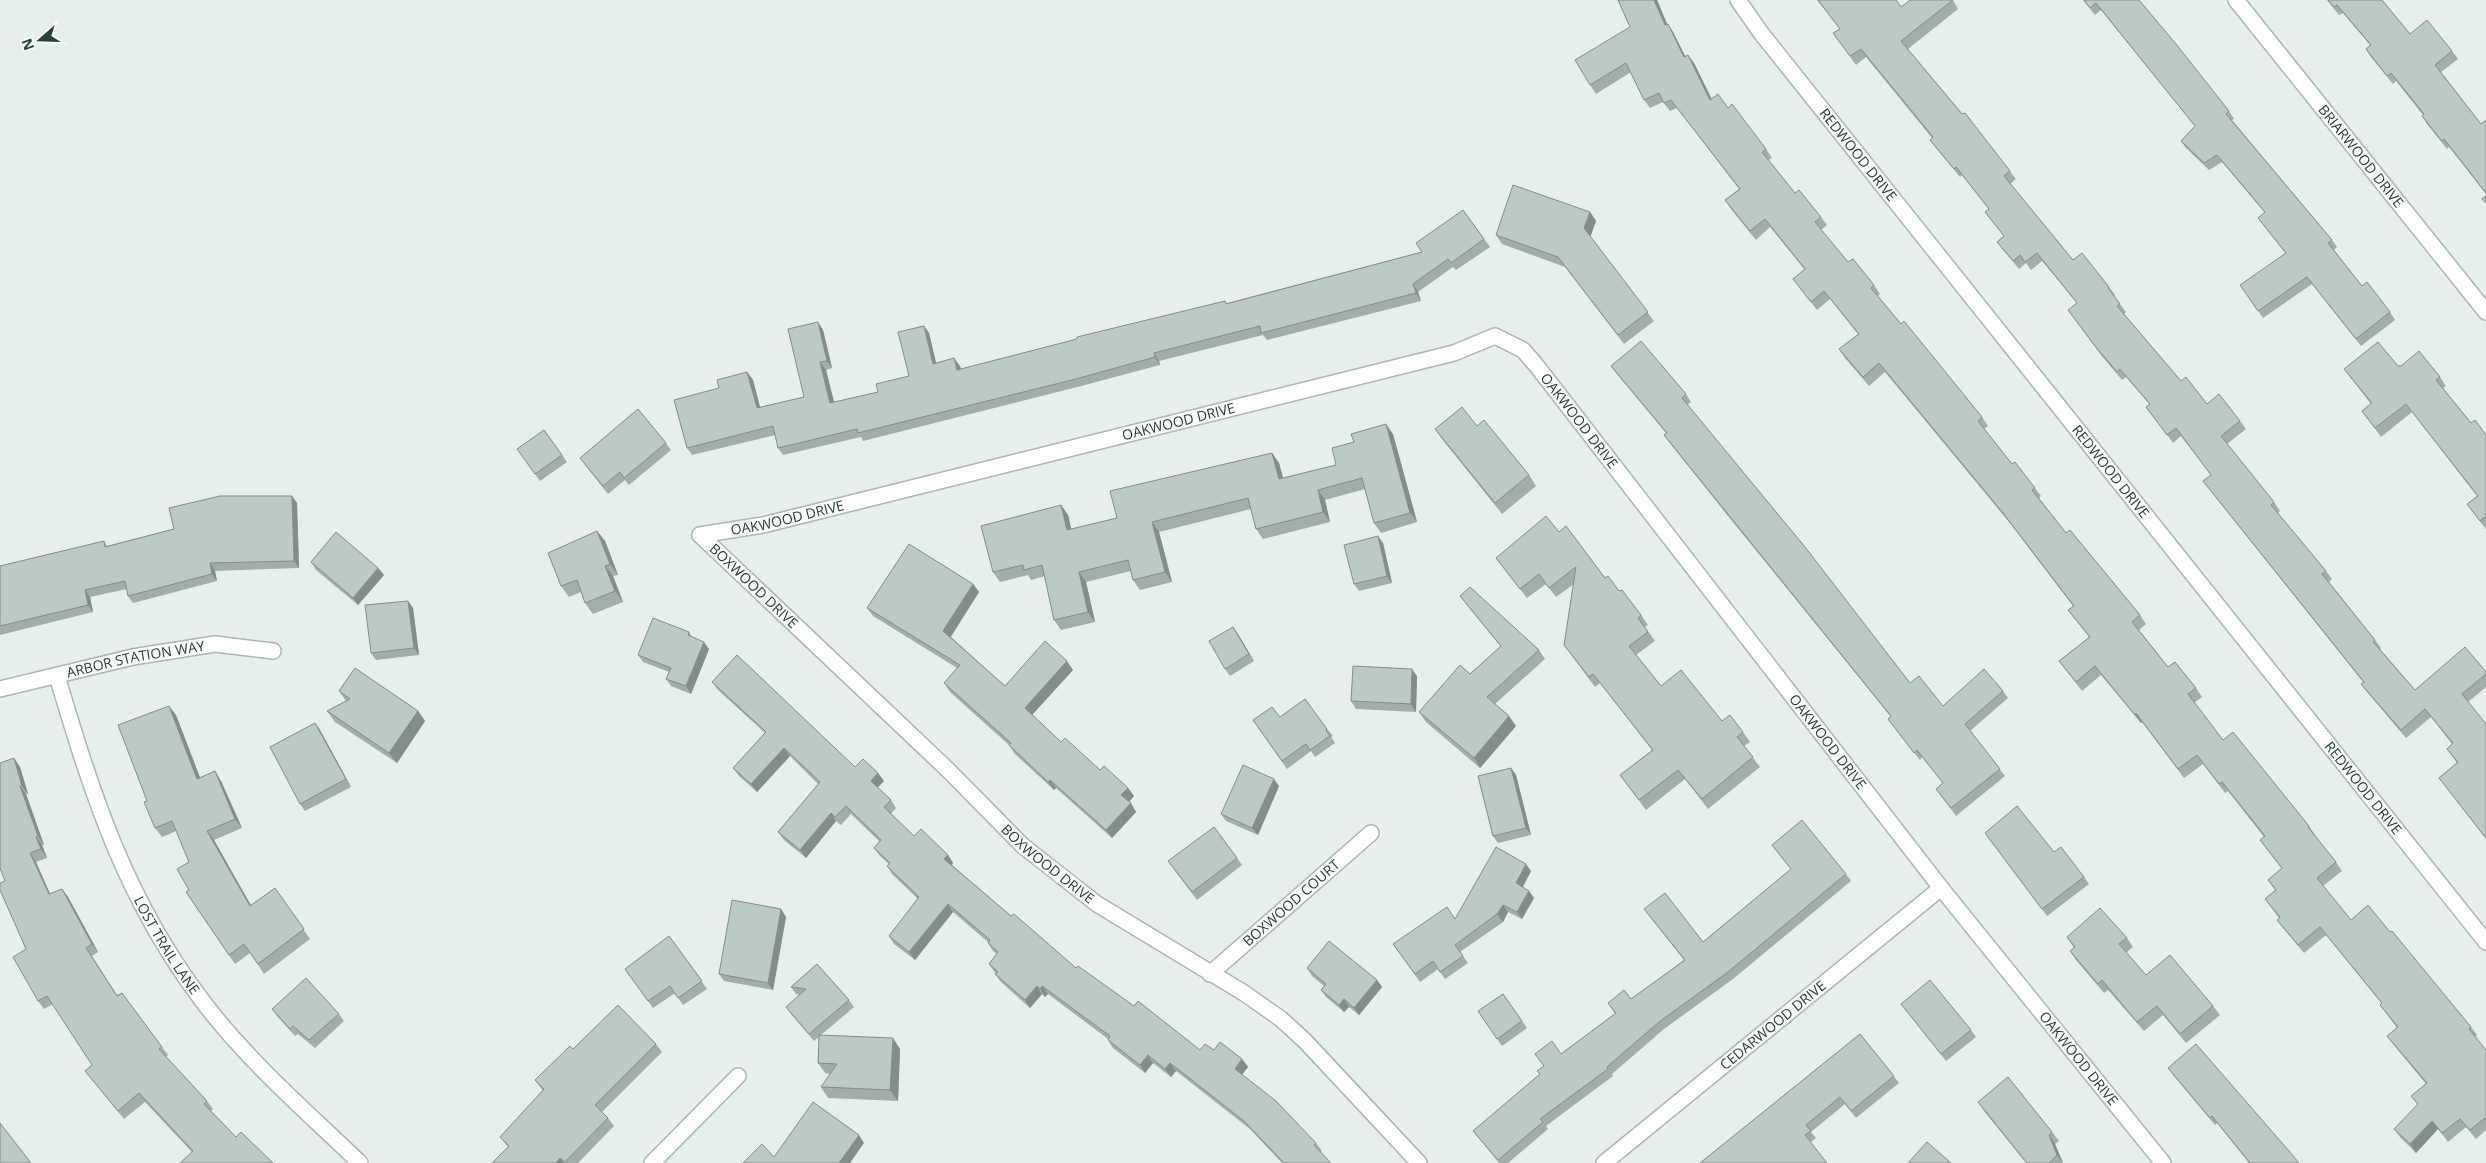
<svg xmlns="http://www.w3.org/2000/svg" width="2486" height="1163" font-family="'Open Sans',sans-serif">
<rect width="100%" height="100%" fill="#e6efeb"/>
<g fill="none" stroke-linecap="round" stroke-linejoin="round">
<g stroke="#a8b8b2" stroke-width="18">
<g id="street">
<path id="s1" d="M 1738,0 L 1761,33 L 2486,942"/>
<path id="s2" d="M 2236,0 L 2486,312"/>
<path id="s3" d="M 700,535 L 763,525 L 1454,353 L 1495,336 L 1523,350 L 1536,365 L 1941,888 L 2163,1163"/>
<path id="s4" d="M 700,535 L 947,769 L 1023,846 L 1097,904 L 1244,993 L 1281,1019 L 1305,1041 L 1419,1163"/>
<path id="s5" d="M 57,676 C 93,797 126,901 204,1003 C 249,1062 307,1112 360,1163"/>
<path id="s6" d="M 0,689 L 133,657 L 215,644 L 273,651"/>
<path id="s7" d="M 1210,974 L 1371,833"/>
<path d="M 652,1163 L 738,1076"/>
<path id="s8" d="M 1604,1163 L 1941,888"/>
</g>
</g>
<use href="#street" stroke="#fff" stroke-width="15"/>
</g>
<g fill="#a1aea9">
<path d="M 1618,0 L 1657,0 L 1667,24 L 1673,32 L 1685,56 L 1694,63 L 1712,99 L 1728,108 L 1766,149 L 1772,158 L 1768,160 L 1795,193 L 1821,217 L 1827,225 L 1821,230 L 1848,262 L 1874,285 L 1880,294 L 1878,296 L 1901,324 L 1982,417 L 1988,426 L 1984,429 L 2012,464 L 2035,488 L 2041,496 L 2039,498 L 2066,533 L 2140,615 L 2146,624 L 2139,630 L 2168,667 L 2196,688 L 2202,697 L 2194,703 L 2223,740 L 2309,826 L 2315,835 L 2314,836 L 2336,862 L 2342,871 L 2323,886 L 2351,920 L 2390,932 L 2471,1027 L 2477,1035 L 2475,1037 L 2486,1050 L 2486,1130 L 2476,1139 L 2466,1127 L 2448,1142 L 2438,1129 L 2416,1153 L 2400,1137 L 2394,1129 L 2418,1105 L 2411,1096 L 2426,1084 L 2393,1044 L 2387,1036 L 2397,1028 L 2380,1005 L 2382,1004 L 2326,935 L 2304,953 L 2283,928 L 2277,920 L 2279,918 L 2265,899 L 2275,890 L 2268,880 L 2282,869 L 2260,840 L 2264,837 L 2228,791 L 2225,793 L 2203,764 L 2184,778 L 2142,722 L 2141,723 L 2101,675 L 2082,691 L 2059,661 L 2089,637 L 2068,610 L 2073,606 L 2009,522 L 1885,372 L 1869,386 L 1845,358 L 1839,349 L 1858,334 L 1830,299 L 1817,310 L 1793,279 L 1805,270 L 1770,227 L 1756,240 L 1731,209 L 1725,200 L 1739,189 L 1677,108 L 1670,111 L 1663,102 L 1650,108 L 1644,100 L 1631,72 L 1596,94 L 1590,85 L 1630,27 Z"/>
<path d="M 1817,0 L 1896,0 L 1901,7 L 1953,0 L 1958,9 L 1908,49 L 2010,171 L 2016,179 L 2010,184 L 2073,260 L 2109,287 L 2115,295 L 2114,296 L 2126,312 L 2124,314 L 2181,381 L 2207,404 L 2240,421 L 2246,429 L 2227,444 L 2274,502 L 2280,511 L 2278,513 L 2326,571 L 2332,579 L 2329,582 L 2375,640 L 2381,648 L 2380,649 L 2415,690 L 2486,672 L 2486,687 L 2468,702 L 2486,724 L 2486,839 L 2439,778 L 2457,763 L 2447,749 L 2452,744 L 2431,717 L 2406,738 L 2367,692 L 2361,684 L 2363,682 L 2209,489 L 2203,481 L 2211,475 L 2181,436 L 2173,443 L 2146,407 L 2150,405 L 2126,377 L 2122,380 L 2101,355 L 2074,318 L 2077,303 L 2042,261 L 2031,270 L 2026,263 L 2019,269 L 1997,242 L 2004,236 L 1985,212 L 1989,209 L 1962,175 L 1960,177 L 1936,148 L 1930,140 L 1932,138 L 1866,57 L 1856,65 L 1833,33 L 1840,29 Z"/>
<path d="M 2083,0 L 2139,0 L 2229,111 L 2234,119 L 2232,120 L 2332,240 L 2337,247 L 2334,250 L 2362,286 L 2390,312 L 2395,320 L 2361,346 L 2312,284 L 2263,318 L 2240,285 L 2286,254 L 2258,218 L 2265,213 L 2222,162 L 2209,170 L 2186,148 L 2181,141 L 2195,126 L 2101,10 L 2095,15 Z"/>
<path d="M 2327,0 L 2382,0 L 2410,34 L 2452,51 L 2458,59 L 2441,72 L 2481,124 L 2486,120 L 2486,194 L 2449,147 L 2447,149 L 2427,124 L 2422,116 L 2423,115 L 2396,81 L 2393,84 L 2371,57 L 2366,49 L 2370,45 L 2343,13 L 2339,15 Z"/>
<path d="M 1463,210 L 1490,247 L 1456,270 L 1453,267 L 1418,292 L 1421,301 L 1267,340 L 1263,335 L 1159,361 L 1160,365 L 1081,386 L 863,441 L 861,437 L 783,455 L 778,448 L 775,435 L 692,455 L 687,448 L 719,388 L 747,372 L 753,380 L 760,407 L 804,397 L 823,330 L 832,368 L 826,370 L 834,402 L 878,392 L 909,376 L 924,326 L 929,333 L 936,363 L 960,366 L 961,369 L 1225,301 L 1227,303 L 1422,252 Z"/>
<path d="M 1590,212 L 1596,221 L 1590,237 L 1654,321 L 1624,344 L 1565,267 L 1502,244 L 1496,235 Z"/>
<path d="M 1611,366 L 1686,394 L 1691,402 L 1687,405 L 1910,683 L 1943,706 L 2003,691 L 2008,698 L 1970,731 L 2005,776 L 1956,816 L 1936,789 L 1943,783 L 1922,757 L 1920,760 L 1888,719 L 1891,717 L 1724,511 L 1669,442 L 1664,435 L 1666,433 L 1616,373 Z"/>
<path d="M 2398,366 L 2440,377 L 2446,386 L 2443,388 L 2471,423 L 2486,435 L 2486,529 L 2467,504 L 2477,496 L 2412,412 L 2381,437 L 2362,411 L 2371,404 L 2344,369 Z"/>
<path d="M 1477,426 L 1529,475 L 1536,486 L 1502,514 L 1442,439 L 1435,429 Z"/>
<path d="M 544,430 L 567,462 L 540,481 L 517,449 Z"/>
<path d="M 1393,434 L 1417,522 L 1381,533 L 1374,523 L 1365,489 L 1325,500 L 1330,522 L 1263,539 L 1256,529 L 1251,509 L 1159,532 L 1172,582 L 1140,590 L 1133,580 L 1131,571 L 1086,582 L 1095,622 L 1061,630 L 1054,620 L 1045,576 L 1031,580 L 1028,575 L 1000,582 L 993,572 L 1061,505 L 1068,515 L 1071,529 L 1117,518 L 1272,453 L 1279,463 L 1283,478 L 1336,465 Z"/>
<path d="M 666,443 L 671,450 L 629,485 L 625,480 L 608,494 L 585,465 L 580,458 Z"/>
<path d="M 292,496 L 297,503 L 299,568 L 215,571 L 217,581 L 133,603 L 128,596 L 127,589 L 90,597 L 93,612 L 0,635 L 0,566 L 104,541 L 107,546 L 174,529 Z"/>
<path d="M 597,531 L 605,541 L 618,575 L 613,576 L 623,602 L 593,614 L 585,603 L 581,592 L 569,597 L 561,586 Z"/>
<path d="M 1559,532 L 1619,591 L 1641,615 L 1648,625 L 1645,627 L 1655,641 L 1636,655 L 1661,686 L 1743,732 L 1750,742 L 1744,746 L 1760,767 L 1708,809 L 1685,779 L 1646,810 L 1620,775 L 1652,750 L 1600,683 L 1595,687 L 1564,645 L 1574,584 L 1556,597 L 1546,584 L 1527,598 L 1496,558 Z"/>
<path d="M 1383,543 L 1392,583 L 1359,591 L 1354,584 Z"/>
<path d="M 311,562 L 378,568 L 384,575 L 358,605 L 316,570 Z"/>
<path d="M 973,584 L 979,592 L 951,637 L 1005,686 L 1073,670 L 1032,715 L 1061,742 L 1100,770 L 1128,788 L 1134,796 L 1129,802 L 1136,812 L 1112,838 L 1056,788 L 1054,790 L 1015,754 L 1009,745 L 950,692 L 944,683 L 957,668 L 873,616 L 867,608 Z"/>
<path d="M 1460,596 L 1539,650 L 1545,659 L 1495,704 L 1516,726 L 1480,768 L 1426,722 L 1419,712 L 1470,674 L 1501,647 L 1467,605 Z"/>
<path d="M 408,601 L 413,608 L 419,655 L 376,660 L 371,653 Z"/>
<path d="M 1233,627 L 1254,661 L 1230,676 L 1225,669 Z"/>
<path d="M 689,632 L 692,637 L 709,649 L 691,694 L 671,686 L 666,679 L 669,672 L 643,662 L 638,655 Z"/>
<path d="M 1417,676 L 1416,712 L 1356,709 L 1351,701 Z"/>
<path d="M 712,682 L 855,767 L 878,773 L 884,781 L 877,788 L 891,800 L 896,808 L 891,814 L 914,836 L 948,855 L 953,863 L 952,865 L 1011,916 L 1076,968 L 1200,1050 L 1214,1050 L 1242,1059 L 1248,1067 L 1242,1075 L 1316,1143 L 1322,1151 L 1320,1152 L 1331,1163 L 1282,1163 L 1250,1129 L 1176,1071 L 1171,1077 L 1153,1063 L 1145,1073 L 1113,1048 L 1108,1040 L 1108,1039 L 1048,994 L 1045,997 L 1042,994 L 1030,1008 L 1001,982 L 995,974 L 996,974 L 989,964 L 997,954 L 993,951 L 988,943 L 988,942 L 953,912 L 915,960 L 894,944 L 889,936 L 918,899 L 892,874 L 887,866 L 889,864 L 880,856 L 874,848 L 880,842 L 851,814 L 841,825 L 836,821 L 806,858 L 784,840 L 778,832 L 818,784 L 790,756 L 757,792 L 739,776 L 733,768 L 765,733 L 718,690 Z"/>
<path d="M 339,691 L 418,711 L 425,721 L 397,763 L 335,722 L 327,711 L 346,701 Z"/>
<path d="M 176,715 L 200,778 L 221,781 L 242,828 L 214,840 L 251,905 L 275,888 L 310,939 L 264,974 L 250,953 L 235,964 L 186,892 L 189,890 L 189,862 L 176,831 L 162,837 L 155,828 L 147,801 Z"/>
<path d="M 1280,717 L 1327,729 L 1333,736 L 1331,737 L 1335,743 L 1315,757 L 1311,751 L 1287,769 L 1253,720 Z"/>
<path d="M 315,723 L 320,730 L 351,787 L 305,811 L 300,804 Z"/>
<path d="M 14,758 L 20,767 L 28,794 L 26,794 L 44,845 L 42,845 L 47,858 L 36,862 L 50,894 L 62,889 L 68,897 L 98,952 L 92,956 L 117,995 L 122,993 L 168,1055 L 166,1057 L 207,1101 L 213,1109 L 211,1111 L 236,1137 L 273,1163 L 192,1152 L 145,1102 L 124,1119 L 85,1071 L 92,1065 L 53,1004 L 44,1009 L 38,1001 L 26,949 L 5,881 Z"/>
<path d="M 1511,768 L 1516,775 L 1531,835 L 1498,843 L 1493,836 Z"/>
<path d="M 1279,786 L 1258,835 L 1226,821 L 1221,814 Z"/>
<path d="M 1990,840 L 2054,852 L 2084,877 L 2089,884 L 2047,916 Z"/>
<path d="M 1772,845 L 1846,874 L 1851,881 L 1733,979 L 1664,1029 L 1612,1074 L 1613,1076 L 1546,1126 L 1548,1129 L 1508,1163 L 1499,1163 L 1473,1131 L 1540,1074 L 1561,1054 L 1615,1014 L 1608,1003 L 1631,999 L 1684,960 L 1644,909 L 1703,942 L 1791,869 Z"/>
<path d="M 1237,858 L 1242,865 L 1197,900 L 1173,868 Z"/>
<path d="M 1531,871 L 1523,887 L 1534,898 L 1522,919 L 1508,912 L 1503,922 L 1460,952 L 1468,963 L 1445,979 L 1438,969 L 1420,982 L 1393,944 L 1455,919 Z"/>
<path d="M 781,909 L 786,917 L 773,990 L 724,981 L 719,974 Z"/>
<path d="M 669,936 L 707,989 L 683,1005 L 675,993 L 653,1008 L 625,969 Z"/>
<path d="M 2067,937 L 2127,938 L 2133,947 L 2126,953 L 2146,975 L 2213,1006 L 2220,1015 L 2186,1043 L 2163,1015 L 2144,1031 L 2108,990 L 2104,993 L 2076,960 L 2070,951 L 2074,948 Z"/>
<path d="M 817,964 L 849,1000 L 854,1007 L 821,1035 L 900,1049 L 898,1101 L 828,1098 L 821,1087 L 830,1074 L 825,1073 L 818,1063 L 819,1037 L 814,1041 L 791,1014 L 786,1007 L 800,995 L 796,994 L 791,987 Z"/>
<path d="M 1307,968 L 1377,980 L 1382,987 L 1359,1015 L 1349,1007 L 1344,1012 L 1326,997 L 1321,990 L 1324,986 L 1312,976 Z"/>
<path d="M 1503,994 L 1527,1028 L 1502,1046 L 1478,1011 Z"/>
<path d="M 1901,1004 L 1971,1030 L 1976,1037 L 1946,1061 Z"/>
<path d="M 272,1009 L 339,1014 L 344,1021 L 315,1048 L 298,1034 L 295,1036 L 277,1016 Z"/>
<path d="M 1860,1034 L 1899,1083 L 1856,1118 L 1845,1104 L 1811,1132 L 1816,1138 L 1811,1142 L 1700,1163 Z"/>
<path d="M 656,1044 L 662,1052 L 602,1112 L 608,1118 L 614,1126 L 578,1163 L 492,1163 L 508,1147 L 500,1137 L 543,1091 L 535,1080 L 573,1049 Z"/>
<path d="M 2168,1068 L 2299,1163 L 2249,1163 L 2217,1123 L 2215,1125 L 2173,1075 Z"/>
<path d="M 1978,1102 L 2052,1132 L 2059,1141 L 2055,1144 L 2063,1163 L 2026,1163 L 1984,1111 Z"/>
</g>
<g fill="#838d89">
<path d="M 1654,0 L 1657,0 L 1671,33 L 1665,25 Z"/>
<path d="M 1668,24 L 1673,32 L 1690,66 L 1684,57 Z"/>
<path d="M 1688,55 L 1694,63 L 1716,109 L 1710,100 Z"/>
<path d="M 1590,212 L 1596,221 L 1590,238 L 1584,228 Z"/>
<path d="M 1413,284 L 1418,292 L 1421,301 L 1416,293 Z"/>
<path d="M 818,322 L 823,330 L 832,368 L 827,361 Z"/>
<path d="M 924,326 L 929,333 L 938,371 L 933,364 Z"/>
<path d="M 1154,353 L 1159,361 L 1160,365 L 1155,357 Z"/>
<path d="M 954,358 L 960,366 L 963,378 L 957,370 Z"/>
<path d="M 820,362 L 826,370 L 836,410 L 830,403 Z"/>
<path d="M 747,372 L 753,380 L 762,415 L 757,408 Z"/>
<path d="M 1386,424 L 1393,434 L 1417,522 L 1410,513 Z"/>
<path d="M 1272,453 L 1279,463 L 1286,489 L 1279,479 Z"/>
<path d="M 1318,490 L 1325,500 L 1330,522 L 1323,512 Z"/>
<path d="M 292,496 L 297,503 L 299,568 L 294,561 Z"/>
<path d="M 1061,505 L 1068,515 L 1074,540 L 1067,530 Z"/>
<path d="M 1152,522 L 1159,532 L 1172,582 L 1165,572 Z"/>
<path d="M 597,531 L 605,541 L 618,575 L 610,564 Z"/>
<path d="M 1378,536 L 1383,543 L 1392,583 L 1387,576 Z"/>
<path d="M 210,563 L 215,571 L 217,581 L 212,574 Z"/>
<path d="M 605,566 L 613,576 L 623,602 L 615,591 Z"/>
<path d="M 378,568 L 384,575 L 358,605 L 353,598 Z"/>
<path d="M 1079,572 L 1086,582 L 1095,622 L 1088,612 Z"/>
<path d="M 973,584 L 979,592 L 949,639 L 943,631 Z"/>
<path d="M 85,590 L 90,597 L 93,612 L 88,605 Z"/>
<path d="M 408,601 L 413,608 L 419,655 L 414,648 Z"/>
<path d="M 1233,627 L 1238,634 L 1254,661 L 1249,654 Z"/>
<path d="M 704,642 L 709,649 L 691,694 L 686,686 Z"/>
<path d="M 1067,661 L 1073,670 L 1031,716 L 1025,708 Z"/>
<path d="M 1412,669 L 1417,676 L 1416,712 L 1411,704 Z"/>
<path d="M 169,706 L 176,715 L 204,788 L 197,779 Z"/>
<path d="M 418,711 L 425,721 L 397,763 L 389,753 Z"/>
<path d="M 2136,713 L 2142,722 L 2141,723 L 2135,715 Z"/>
<path d="M 1509,716 L 1516,726 L 1480,768 L 1474,758 Z"/>
<path d="M 315,723 L 320,730 L 351,787 L 346,779 Z"/>
<path d="M 784,748 L 790,756 L 757,792 L 751,784 Z"/>
<path d="M 14,758 L 20,767 L 28,794 L 22,786 Z"/>
<path d="M 1511,768 L 1516,775 L 1531,835 L 1526,828 Z"/>
<path d="M 215,771 L 221,781 L 242,828 L 235,819 Z"/>
<path d="M 878,773 L 884,781 L 876,789 L 871,781 Z"/>
<path d="M 1274,779 L 1279,786 L 1258,835 L 1252,828 Z"/>
<path d="M 1050,780 L 1056,788 L 1054,790 L 1048,782 Z"/>
<path d="M 20,786 L 26,794 L 44,845 L 38,836 Z"/>
<path d="M 1128,788 L 1134,796 L 1127,804 L 1121,795 Z"/>
<path d="M 1131,803 L 1136,812 L 1112,838 L 1106,830 Z"/>
<path d="M 831,813 L 836,821 L 806,858 L 800,850 Z"/>
<path d="M 207,831 L 214,840 L 256,915 L 250,906 Z"/>
<path d="M 36,837 L 42,845 L 47,858 L 41,849 Z"/>
<path d="M 30,853 L 36,862 L 54,903 L 49,894 Z"/>
<path d="M 948,855 L 953,863 L 950,866 L 944,859 Z"/>
<path d="M 1526,864 L 1531,871 L 1521,890 L 1516,883 Z"/>
<path d="M 62,889 L 68,897 L 98,952 L 92,944 Z"/>
<path d="M 1529,891 L 1534,898 L 1522,919 L 1517,912 Z"/>
<path d="M 948,904 L 953,912 L 915,960 L 909,952 Z"/>
<path d="M 1503,905 L 1508,912 L 1503,922 L 1497,914 Z"/>
<path d="M 781,909 L 786,917 L 773,990 L 768,983 Z"/>
<path d="M 1377,980 L 1382,987 L 1359,1015 L 1354,1008 Z"/>
<path d="M 1037,986 L 1042,994 L 1030,1008 L 1025,1000 Z"/>
<path d="M 1042,986 L 1048,994 L 1045,997 L 1040,989 Z"/>
<path d="M 1344,999 L 1349,1007 L 1344,1012 L 1339,1005 Z"/>
<path d="M 893,1038 L 900,1049 L 898,1101 L 890,1090 Z"/>
<path d="M 1148,1055 L 1153,1063 L 1145,1073 L 1140,1065 Z"/>
<path d="M 1242,1059 L 1248,1067 L 1240,1077 L 1235,1069 Z"/>
<path d="M 1170,1063 L 1176,1071 L 1171,1077 L 1165,1069 Z"/>
<path d="M 2432,1121 L 2438,1129 L 2416,1153 L 2410,1144 Z"/>
<path d="M 859,1135 L 864,1143 L 850,1163 L 839,1163 Z"/>
<path d="M 2049,1135 L 2055,1144 L 2063,1163 L 2057,1155 Z"/>
<path d="M 560,1158 L 564,1163 L 556,1163 Z"/>
</g>
<g fill="#bbcac4" stroke="#838d89">
<path d="M 1618,0 L 1654,0 L 1665,25 L 1668,24 L 1684,57 L 1688,55 L 1710,100 L 1718,94 L 1728,108 L 1732,104 L 1766,149 L 1762,152 L 1795,193 L 1799,190 L 1821,217 L 1815,222 L 1848,262 L 1853,259 L 1874,285 L 1871,288 L 1901,324 L 1904,321 L 1982,417 L 1978,421 L 2012,464 L 2015,462 L 2035,488 L 2032,490 L 2066,533 L 2070,530 L 2140,615 L 2132,622 L 2168,667 L 2175,662 L 2196,688 L 2188,694 L 2223,740 L 2233,732 L 2309,826 L 2308,827 L 2336,862 L 2317,878 L 2351,920 L 2368,905 L 2390,932 L 2392,931 L 2471,1027 L 2469,1029 L 2486,1050 L 2486,1119 L 2485,1118 L 2470,1130 L 2460,1119 L 2442,1133 L 2432,1121 L 2410,1144 L 2394,1129 L 2418,1104 L 2411,1096 L 2427,1083 L 2387,1036 L 2398,1027 L 2380,1005 L 2382,1003 L 2320,927 L 2298,945 L 2277,920 L 2280,917 L 2265,899 L 2276,890 L 2268,880 L 2282,868 L 2260,840 L 2265,836 L 2222,782 L 2219,784 L 2197,755 L 2178,769 L 2136,713 L 2135,715 L 2095,666 L 2076,682 L 2059,661 L 2090,637 L 2068,610 L 2074,606 L 2003,513 L 1879,363 L 1863,377 L 1839,349 L 1859,334 L 1824,291 L 1811,302 L 1793,279 L 1805,269 L 1765,219 L 1750,231 L 1725,200 L 1740,189 L 1671,100 L 1664,103 L 1659,93 L 1644,100 L 1626,63 L 1590,85 L 1575,60 L 1630,27 Z"/>
<path d="M 1818,0 L 1896,0 L 1901,7 L 1910,0 L 1953,0 L 1901,41 L 1962,114 L 1965,113 L 2010,171 L 2004,176 L 2073,260 L 2082,253 L 2109,287 L 2108,288 L 2120,304 L 2117,306 L 2181,381 L 2186,377 L 2207,404 L 2219,394 L 2240,421 L 2221,436 L 2274,502 L 2271,505 L 2326,571 L 2322,574 L 2375,640 L 2373,642 L 2415,690 L 2465,647 L 2486,672 L 2486,674 L 2462,694 L 2486,724 L 2486,838 L 2439,778 L 2458,762 L 2447,749 L 2453,743 L 2425,709 L 2401,730 L 2361,684 L 2364,682 L 2203,481 L 2211,475 L 2176,428 L 2167,435 L 2146,407 L 2150,404 L 2120,369 L 2117,372 L 2095,346 L 2068,310 L 2077,303 L 2037,253 L 2025,262 L 2020,255 L 2013,261 L 1997,242 L 2004,236 L 1985,212 L 1989,209 L 1956,167 L 1954,169 L 1930,140 L 1933,137 L 1861,49 L 1850,56 L 1833,33 L 1840,29 Z"/>
<path d="M 2084,0 L 2139,0 L 2176,44 L 2229,111 L 2226,114 L 2332,240 L 2328,243 L 2362,286 L 2367,282 L 2390,312 L 2356,339 L 2307,277 L 2258,311 L 2240,285 L 2286,253 L 2258,218 L 2265,212 L 2217,155 L 2204,163 L 2181,141 L 2195,126 L 2096,3 L 2090,8 Z"/>
<path d="M 2328,0 L 2382,0 L 2410,34 L 2427,20 L 2452,51 L 2435,65 L 2481,124 L 2486,120 L 2486,193 L 2444,139 L 2442,141 L 2422,116 L 2424,114 L 2391,73 L 2387,76 L 2366,49 L 2371,45 L 2337,5 L 2334,7 Z"/>
<path d="M 1513,185 L 1590,212 L 1584,228 L 1648,312 L 1618,335 L 1558,257 L 1496,235 Z"/>
<path d="M 2486,196 L 2486,203 L 2482,199 Z"/>
<path d="M 1463,210 L 1484,239 L 1451,263 L 1448,259 L 1413,284 L 1416,293 L 1261,333 L 1260,326 L 1154,353 L 1155,357 L 1076,379 L 858,433 L 857,429 L 778,448 L 773,426 L 687,448 L 674,400 L 719,388 L 717,380 L 747,372 L 757,408 L 804,397 L 788,329 L 818,322 L 827,361 L 820,362 L 830,403 L 878,392 L 876,384 L 909,376 L 898,332 L 924,326 L 933,364 L 954,358 L 957,370 L 1077,339 L 1077,337 L 1225,301 L 1226,304 L 1422,252 L 1416,243 Z"/>
<path d="M 1641,341 L 1686,394 L 1682,398 L 1805,547 L 1910,683 L 1919,676 L 1943,706 L 1984,669 L 2003,691 L 1965,724 L 2000,769 L 1951,808 L 1936,789 L 1943,783 L 1917,750 L 1914,753 L 1888,719 L 1891,716 L 1664,435 L 1667,433 L 1611,366 Z"/>
<path d="M 2378,342 L 2398,366 L 2401,366 L 2419,351 L 2440,377 L 2436,380 L 2471,423 L 2475,420 L 2486,435 L 2486,516 L 2480,521 L 2467,504 L 2478,496 L 2406,404 L 2375,428 L 2362,411 L 2372,403 L 2344,369 Z"/>
<path d="M 1462,407 L 1477,426 L 1484,420 L 1529,475 L 1495,503 L 1435,429 Z"/>
<path d="M 638,409 L 666,443 L 624,478 L 620,472 L 603,486 L 580,458 Z"/>
<path d="M 1386,424 L 1410,513 L 1374,523 L 1362,478 L 1318,490 L 1323,512 L 1256,529 L 1248,498 L 1152,522 L 1165,572 L 1133,580 L 1128,560 L 1079,572 L 1088,612 L 1054,620 L 1042,565 L 1024,570 L 1023,565 L 993,572 L 981,526 L 1061,505 L 1067,530 L 1117,518 L 1110,491 L 1272,453 L 1279,479 L 1336,465 L 1332,448 L 1354,442 L 1351,434 Z"/>
<path d="M 544,430 L 562,455 L 535,474 L 517,449 Z"/>
<path d="M 220,496 L 292,496 L 294,561 L 210,563 L 212,574 L 128,596 L 125,581 L 85,590 L 88,605 L 0,626 L 0,566 L 104,541 L 105,547 L 174,529 L 169,508 Z"/>
<path d="M 1546,516 L 1559,532 L 1566,526 L 1605,578 L 1608,576 L 1619,591 L 1622,590 L 1641,615 L 1638,618 L 1648,632 L 1629,646 L 1661,686 L 1681,670 L 1722,721 L 1730,715 L 1743,732 L 1737,737 L 1753,757 L 1702,799 L 1678,770 L 1639,800 L 1620,775 L 1653,750 L 1593,674 L 1589,677 L 1564,645 L 1576,567 L 1549,588 L 1539,574 L 1520,589 L 1496,558 Z"/>
<path d="M 597,531 L 610,564 L 605,566 L 615,591 L 585,603 L 577,580 L 561,586 L 548,553 Z"/>
<path d="M 336,532 L 378,568 L 353,598 L 311,562 Z"/>
<path d="M 1378,536 L 1387,576 L 1354,584 L 1344,545 Z"/>
<path d="M 909,544 L 973,584 L 943,631 L 1005,686 L 1045,641 L 1067,661 L 1025,708 L 1061,742 L 1065,738 L 1100,770 L 1104,766 L 1128,788 L 1121,795 L 1131,803 L 1106,830 L 1050,780 L 1048,782 L 1009,745 L 1011,743 L 944,683 L 960,665 L 867,608 Z"/>
<path d="M 1470,587 L 1539,650 L 1487,697 L 1509,716 L 1474,758 L 1419,712 L 1460,665 L 1470,674 L 1501,646 L 1460,596 Z"/>
<path d="M 408,601 L 414,648 L 371,653 L 365,605 Z"/>
<path d="M 653,618 L 689,632 L 688,635 L 704,642 L 686,686 L 666,679 L 671,668 L 638,655 Z"/>
<path d="M 1233,627 L 1249,654 L 1225,669 L 1209,641 Z"/>
<path d="M 737,655 L 855,767 L 863,759 L 878,773 L 871,781 L 891,800 L 884,807 L 914,836 L 921,829 L 948,855 L 944,859 L 1011,916 L 1014,914 L 1076,968 L 1078,966 L 1134,1006 L 1138,1001 L 1200,1050 L 1205,1044 L 1214,1050 L 1220,1042 L 1242,1059 L 1235,1069 L 1276,1101 L 1316,1143 L 1314,1145 L 1331,1163 L 1284,1163 L 1244,1121 L 1170,1063 L 1165,1069 L 1148,1055 L 1140,1065 L 1108,1040 L 1110,1036 L 1042,986 L 1040,989 L 1037,986 L 1025,1000 L 995,974 L 998,972 L 989,964 L 998,952 L 988,943 L 990,940 L 948,904 L 909,952 L 889,936 L 919,897 L 887,866 L 890,863 L 874,848 L 881,840 L 846,806 L 835,817 L 831,813 L 800,850 L 778,832 L 820,782 L 784,748 L 751,784 L 733,768 L 766,732 L 712,682 Z"/>
<path d="M 1353,666 L 1412,669 L 1411,704 L 1351,701 Z"/>
<path d="M 355,668 L 418,711 L 389,753 L 327,711 L 350,699 L 339,691 Z"/>
<path d="M 1305,699 L 1327,729 L 1326,730 L 1330,736 L 1310,750 L 1306,744 L 1282,761 L 1253,720 L 1272,707 L 1280,717 Z"/>
<path d="M 169,706 L 197,779 L 215,771 L 235,819 L 207,831 L 250,906 L 275,888 L 304,929 L 258,964 L 244,944 L 229,955 L 186,892 L 189,890 L 177,869 L 189,862 L 172,821 L 155,828 L 144,802 L 147,801 L 118,725 Z"/>
<path d="M 315,723 L 346,779 L 300,804 L 270,747 Z"/>
<path d="M 14,758 L 22,786 L 20,786 L 38,836 L 36,837 L 41,849 L 30,853 L 49,894 L 62,889 L 92,944 L 86,948 L 117,996 L 122,993 L 162,1047 L 159,1049 L 207,1101 L 204,1104 L 236,1137 L 241,1132 L 273,1163 L 180,1163 L 193,1151 L 139,1093 L 118,1111 L 85,1071 L 92,1065 L 47,996 L 38,1001 L 13,957 L 26,949 L 0,890 L 0,883 L 5,881 L 0,868 L 0,763 Z"/>
<path d="M 1243,765 L 1274,779 L 1252,828 L 1221,814 Z"/>
<path d="M 1511,768 L 1526,828 L 1493,836 L 1478,776 Z"/>
<path d="M 2017,806 L 2054,852 L 2061,847 L 2084,877 L 2042,909 L 1985,833 Z"/>
<path d="M 1802,820 L 1846,874 L 1728,972 L 1659,1022 L 1607,1067 L 1608,1069 L 1540,1119 L 1543,1122 L 1498,1160 L 1473,1131 L 1540,1074 L 1537,1071 L 1544,1066 L 1535,1054 L 1552,1041 L 1561,1054 L 1616,1013 L 1608,1003 L 1624,990 L 1631,999 L 1685,960 L 1644,909 L 1665,893 L 1703,942 L 1791,869 L 1772,845 Z"/>
<path d="M 1214,827 L 1237,858 L 1192,892 L 1168,861 Z"/>
<path d="M 1496,847 L 1526,864 L 1516,883 L 1529,891 L 1517,912 L 1503,905 L 1497,914 L 1455,945 L 1463,956 L 1440,972 L 1433,961 L 1415,974 L 1393,944 L 1447,907 L 1455,919 Z"/>
<path d="M 732,900 L 781,909 L 768,983 L 719,974 Z"/>
<path d="M 2100,908 L 2127,938 L 2119,944 L 2146,975 L 2170,955 L 2213,1006 L 2180,1034 L 2157,1006 L 2137,1022 L 2102,980 L 2098,984 L 2070,951 L 2075,947 L 2067,937 Z"/>
<path d="M 669,936 L 702,981 L 678,998 L 670,986 L 648,1001 L 625,969 Z"/>
<path d="M 1329,941 L 1377,980 L 1354,1008 L 1344,999 L 1339,1005 L 1321,990 L 1326,984 L 1307,968 Z"/>
<path d="M 817,964 L 849,1000 L 809,1034 L 786,1007 L 806,989 L 791,987 Z"/>
<path d="M 306,978 L 339,1014 L 309,1040 L 293,1026 L 290,1029 L 272,1009 Z"/>
<path d="M 1930,980 L 1971,1030 L 1941,1054 L 1901,1004 Z"/>
<path d="M 1503,994 L 1522,1021 L 1497,1039 L 1478,1011 Z"/>
<path d="M 618,1005 L 656,1044 L 595,1105 L 608,1118 L 565,1162 L 560,1158 L 556,1163 L 492,1163 L 509,1146 L 500,1137 L 544,1089 L 535,1080 L 570,1046 L 573,1049 Z"/>
<path d="M 1860,1034 L 1894,1076 L 1851,1111 L 1840,1097 L 1806,1125 L 1811,1131 L 1805,1135 L 1827,1163 L 1700,1163 Z"/>
<path d="M 819,1035 L 893,1038 L 890,1090 L 821,1087 L 837,1064 L 818,1063 Z"/>
<path d="M 2196,1044 L 2289,1151 L 2299,1163 L 2250,1163 L 2212,1116 L 2210,1118 L 2168,1068 Z"/>
<path d="M 2008,1077 L 2052,1132 L 2049,1135 L 2057,1155 L 2049,1163 L 2027,1163 L 1978,1102 Z"/>
<path d="M 813,1102 L 859,1135 L 839,1163 L 743,1163 L 762,1144 L 774,1157 Z"/>
<path d="M 0,1123 L 31,1163 L 0,1163 Z"/>
<path d="M 1927,1142 L 1951,1163 L 1908,1163 Z"/>
</g>
<g text-anchor="middle" stroke-width="4" stroke-linejoin="round" paint-order="stroke">
<g font-size="14" fill="#24423a" stroke="#f7fbf9">
<text dy="5" stroke="none"><textPath href="#s1" startOffset="196">REDWOOD DRIVE</textPath></text>
<text dy="5" stroke="none"><textPath href="#s2" startOffset="200">BRIARWOOD DRIVE</textPath></text>
<text dy="5" stroke="none"><textPath href="#s3" startOffset="492">OAKWOOD DRIVE</textPath></text>
<text dy="5" stroke="none"><textPath href="#s3" startOffset="942">OAKWOOD DRIVE</textPath></text>
<text dy="5" stroke="none"><textPath href="#s1" startOffset="601">REDWOOD DRIVE</textPath></text>
<text dy="5" stroke="none"><textPath href="#s3" startOffset="89">OAKWOOD DRIVE</textPath></text>
<text dy="5" stroke="none"><textPath href="#s4" startOffset="74">BOXWOOD DRIVE</textPath></text>
<text dy="5" stroke="none"><textPath href="#s6" startOffset="139">ARBOR STATION WAY</textPath></text>
<text dy="5" stroke="none"><textPath href="#s3" startOffset="1348">OAKWOOD DRIVE</textPath></text>
<text dy="5" stroke="none"><textPath href="#s1" startOffset="1006">REDWOOD DRIVE</textPath></text>
<text dy="5" stroke="none"><textPath href="#s4" startOffset="479">BOXWOOD DRIVE</textPath></text>
<text dy="5" stroke="none"><textPath href="#s7" startOffset="108">BOXWOOD COURT</textPath></text>
<text dy="5" stroke="none"><textPath href="#s5" startOffset="292">LOST TRAIL LANE</textPath></text>
<text dy="5" stroke="none"><textPath href="#s8" startOffset="218">CEDARWOOD DRIVE</textPath></text>
<text dy="5" stroke="none"><textPath href="#s3" startOffset="1752">OAKWOOD DRIVE</textPath></text>
</g>
</g>
<g transform="translate(40 40) rotate(250)" stroke="#f7fbf9" stroke-width="4" paint-order="stroke">
<path d="M0-4L9 19L0 12L-9 19Z" fill="#24423a"/>
<text y="-8" font-size="14" font-weight="bold" text-anchor="middle" fill="#24423a">N</text>
</g>
</svg>
